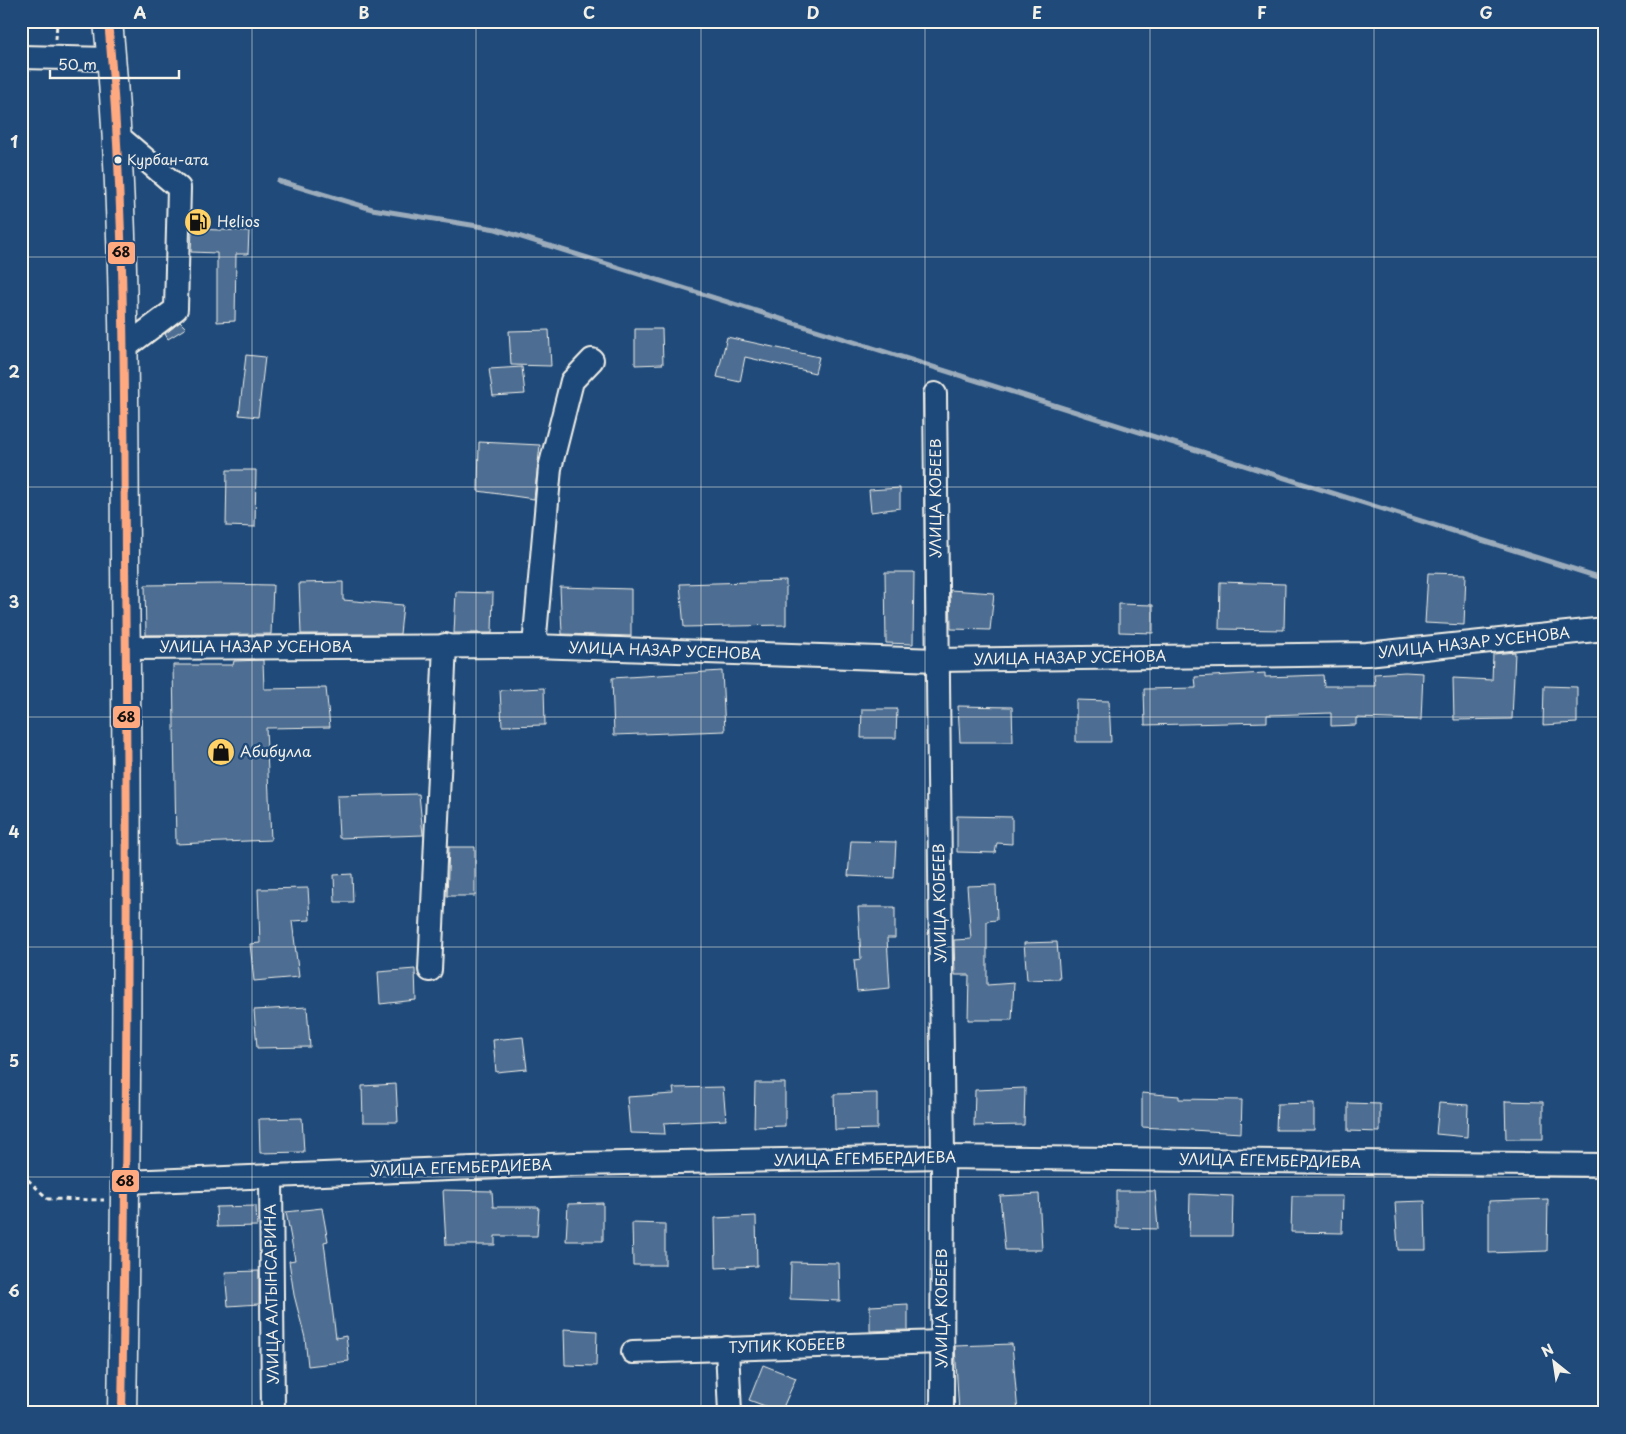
<svg xmlns="http://www.w3.org/2000/svg" width="1626" height="1434" font-family="'Playpen Sans',sans-serif">
<rect width="100%" height="100%" fill="#1f4a7a"/>
<filter id="ink" filterUnits="userSpaceOnUse"><feTurbulence type="fractalNoise" baseFrequency=".02" numOctaves="2"/><feDisplacementMap in="SourceGraphic" scale="10" xChannelSelector="R" yChannelSelector="G"/><feConvolveMatrix kernelMatrix="1 2 1 2 8 2 1 2 1" color-interpolation-filters="sRGB"/></filter>
<g filter="url(#ink)">
<g fill="none" stroke-linecap="round" stroke-linejoin="round">
<g stroke="#9cacbb" stroke-width="5">
<path d="M 24,51 L 25,21"/>
<path d="M 279,181 L 372,209 L 496,229 L 1605,579"/>
<path d="M 21,389 L 24,62"/>
</g>
</g>
<g fill="#4d6e92" stroke="#f4f1e8">
<path d="M 192,229 L 249,231 L 248,254 L 236,254 L 235,321 L 217,322 L 217,253 L 191,252 Z"/>
<path d="M 180,322 L 186,328 L 168,339 L 165,334 Z"/>
<path d="M 635,329 L 662,329 L 663,364 L 635,365 Z"/>
<path d="M 549,330 L 551,366 L 511,365 L 509,331 Z"/>
<path d="M 727,337 L 819,357 L 815,373 L 745,357 L 740,382 L 717,377 Z"/>
<path d="M 246,355 L 265,357 L 258,417 L 239,415 Z"/>
<path d="M 522,367 L 525,394 L 493,396 L 489,369 Z"/>
<path d="M 479,442 L 540,445 L 534,499 L 478,491 Z"/>
<path d="M 227,470 L 256,470 L 255,527 L 226,526 Z"/>
<path d="M 900,488 L 900,508 L 871,512 L 869,490 Z"/>
<path d="M 885,572 L 914,572 L 913,644 L 886,643 Z"/>
<path d="M 1428,573 L 1466,574 L 1464,625 L 1425,623 Z"/>
<path d="M 786,581 L 786,625 L 684,627 L 680,584 Z"/>
<path d="M 343,582 L 343,600 L 403,605 L 400,634 L 301,634 L 299,583 Z"/>
<path d="M 1220,582 L 1285,584 L 1284,630 L 1219,629 Z"/>
<path d="M 220,584 L 273,585 L 271,634 L 146,635 L 145,585 Z"/>
<path d="M 560,587 L 631,589 L 631,636 L 562,634 Z"/>
<path d="M 950,590 L 994,593 L 990,630 L 951,629 Z"/>
<path d="M 456,592 L 493,593 L 492,633 L 454,633 Z"/>
<path d="M 1119,604 L 1153,605 L 1153,633 L 1119,632 Z"/>
<path d="M 1515,652 L 1512,719 L 1454,720 L 1453,678 L 1492,680 L 1493,654 Z"/>
<path d="M 263,660 L 264,689 L 326,688 L 330,727 L 266,728 L 271,840 L 176,844 L 173,665 L 233,665 L 234,661 Z"/>
<path d="M 722,671 L 725,731 L 614,735 L 612,678 Z"/>
<path d="M 1405,672 L 1423,673 L 1421,720 L 1356,718 L 1356,725 L 1331,726 L 1331,713 L 1267,715 L 1267,722 L 1145,725 L 1144,689 L 1196,688 L 1195,677 L 1265,673 L 1265,677 L 1323,675 L 1324,686 L 1375,686 L 1374,674 Z"/>
<path d="M 1544,686 L 1577,687 L 1577,723 L 1543,725 Z"/>
<path d="M 544,688 L 545,725 L 502,726 L 500,690 Z"/>
<path d="M 1076,700 L 1109,701 L 1111,742 L 1076,742 Z"/>
<path d="M 958,706 L 1012,707 L 1013,742 L 960,742 Z"/>
<path d="M 862,709 L 897,709 L 896,738 L 861,738 Z"/>
<path d="M 419,794 L 423,835 L 339,838 L 337,796 Z"/>
<path d="M 957,816 L 1012,817 L 1012,844 L 997,843 L 995,853 L 957,852 Z"/>
<path d="M 851,841 L 896,842 L 894,878 L 848,876 Z"/>
<path d="M 449,847 L 475,847 L 475,896 L 447,896 Z"/>
<path d="M 352,874 L 353,902 L 335,902 L 334,875 Z"/>
<path d="M 996,885 L 997,920 L 987,921 L 987,985 L 1014,983 L 1012,1020 L 968,1020 L 969,975 L 955,975 L 954,940 L 971,939 L 967,886 Z"/>
<path d="M 308,888 L 310,920 L 292,921 L 299,977 L 254,981 L 250,944 L 260,943 L 258,889 Z"/>
<path d="M 858,907 L 895,907 L 895,938 L 887,938 L 890,988 L 857,991 L 854,960 L 861,959 Z"/>
<path d="M 1057,942 L 1060,979 L 1027,980 L 1024,943 Z"/>
<path d="M 415,969 L 416,1000 L 380,1004 L 378,972 Z"/>
<path d="M 307,1007 L 310,1047 L 257,1048 L 254,1010 Z"/>
<path d="M 523,1037 L 527,1069 L 496,1072 L 493,1040 Z"/>
<path d="M 755,1083 L 785,1083 L 785,1126 L 754,1127 Z"/>
<path d="M 396,1084 L 398,1122 L 363,1122 L 362,1086 Z"/>
<path d="M 723,1087 L 726,1120 L 664,1123 L 665,1134 L 630,1133 L 627,1097 L 674,1094 L 673,1088 Z"/>
<path d="M 1025,1088 L 1024,1125 L 974,1126 L 975,1090 Z"/>
<path d="M 877,1093 L 877,1129 L 835,1130 L 834,1094 Z"/>
<path d="M 1142,1093 L 1179,1096 L 1179,1099 L 1242,1100 L 1241,1133 L 1142,1127 Z"/>
<path d="M 1505,1101 L 1543,1102 L 1543,1139 L 1506,1139 Z"/>
<path d="M 1314,1103 L 1314,1130 L 1276,1130 L 1277,1104 Z"/>
<path d="M 1348,1103 L 1380,1104 L 1380,1132 L 1348,1131 Z"/>
<path d="M 1439,1103 L 1468,1105 L 1467,1137 L 1436,1134 Z"/>
<path d="M 302,1118 L 304,1152 L 260,1153 L 259,1119 Z"/>
<path d="M 443,1190 L 492,1191 L 493,1207 L 539,1207 L 537,1236 L 495,1236 L 495,1245 L 446,1245 Z"/>
<path d="M 1116,1191 L 1155,1191 L 1158,1229 L 1116,1228 Z"/>
<path d="M 1039,1194 L 1042,1250 L 1005,1250 L 1000,1196 Z"/>
<path d="M 1190,1194 L 1233,1196 L 1232,1236 L 1189,1236 Z"/>
<path d="M 1292,1196 L 1343,1196 L 1342,1233 L 1291,1232 Z"/>
<path d="M 1548,1199 L 1547,1251 L 1489,1253 L 1489,1201 Z"/>
<path d="M 1425,1201 L 1426,1250 L 1398,1250 L 1395,1202 Z"/>
<path d="M 603,1203 L 603,1241 L 566,1241 L 568,1204 Z"/>
<path d="M 256,1206 L 257,1226 L 217,1227 L 216,1207 Z"/>
<path d="M 322,1208 L 328,1241 L 324,1242 L 336,1338 L 346,1336 L 349,1361 L 308,1366 L 305,1338 L 294,1295 L 289,1261 L 295,1260 L 286,1212 Z"/>
<path d="M 756,1216 L 757,1266 L 716,1268 L 715,1218 Z"/>
<path d="M 632,1223 L 665,1224 L 665,1265 L 633,1265 Z"/>
<path d="M 791,1262 L 839,1263 L 840,1301 L 790,1299 Z"/>
<path d="M 259,1271 L 259,1304 L 228,1306 L 225,1272 Z"/>
<path d="M 908,1304 L 908,1330 L 870,1331 L 870,1306 Z"/>
<path d="M 564,1329 L 597,1331 L 596,1366 L 565,1365 Z"/>
<path d="M 1012,1344 L 1018,1413 L 959,1413 L 955,1346 Z"/>
<path d="M 763,1365 L 796,1378 L 781,1412 L 749,1400 Z"/>
</g>
<g fill="none" stroke-linecap="round" stroke-linejoin="round">
<g stroke="#f4f1e8" stroke-width="26">
<g id="minor">
<path d="M 21,57 L 111,59"/>
<path d="M 117,135 L 179,188 L 176,309 L 123,349"/>
<path d="M 935,394 L 943,1157 L 942,1413"/>
<path d="M 534,646 L 550,468 L 572,381 L 592,360"/>
<path d="M 126,648 L 534,646 L 937,660 L 1367,654 L 1605,629"/>
<path d="M 430,970 L 445,645"/>
<path d="M 271,1176 L 273,1413"/>
<path d="M 126,1182 L 575,1164 L 943,1157 L 1605,1165"/>
<path d="M 727,1348 L 730,1413"/>
<path d="M 633,1352 L 942,1342"/>
</g>
</g>
<g stroke="#f4f1e8" stroke-width="31">
<path id="major" d="M 108,21 C 125,200 124,380 125,559 C 128,844 127,1128 122,1413"/>
</g>
<g stroke="#f4f1e8" stroke-width="3" stroke-dasharray="5 4" stroke-linecap="butt">
<path d="M 56,40 L 57,21"/>
<path d="M 21,1173 L 48,1199 L 104,1200"/>
</g>
<use href="#minor" stroke="#1f4a7a" stroke-width="22"/>
<use href="#major" stroke="#1f4a7a" stroke-width="28"/>
<g stroke="#1f4a7a" stroke-width="11">
<path id="bus-1" d="M 108,21 C 125,200 124,380 125,559 C 128,844 127,1128 122,1413"/>
</g>
<use href="#bus-1" stroke="#ffa980" stroke-width="8"/>
</g>
</g>
<path fill="none" stroke="#f4f1e8" stroke-width="1" stroke-opacity="0.55" d="M 252,21 L 252,1413M 476,21 L 476,1413M 701,21 L 701,1413M 925,21 L 925,1413M 1150,21 L 1150,1413M 1374,21 L 1374,1413M 21,257 L 1605,257M 21,487 L 1605,487M 21,717 L 1605,717M 21,947 L 1605,947M 21,1177 L 1605,1177"/>
<defs>
<g id="fuel-disc" transform="scale(1.4375)"><circle r="9.5" fill="#ffd166" stroke="#1f4a7a"/><path d="M-5.5-6h7V0h2V4h1.3V-2.5L3-4.5l.8-.8L6-3V5H2.5V1h-1V6h-7ZM-4.2-4.7v3.2H.2V-4.7Z" fill="#111"/></g>
<g id="shop-disc" transform="scale(1.4375)"><circle r="9.5" fill="#ffd166" stroke="#1f4a7a"/><path d="M-5-2.5h2.3a2.7 3.5 0 0 1 5.4 0H5L5.5 6h-11ZM-1.5-2.5h3a1.5 2.3 0 0 0-3 0Z" fill="#111"/></g>
</defs>
<g fill-rule="evenodd">
<use href="#fuel-disc" x="198" y="222"/>
<use href="#shop-disc" x="221" y="752"/>
</g>
<circle fill="#f4f1e8" stroke="#1f4a7a" stroke-width="2" cx="118" cy="160" r="4.5"/>
<g text-anchor="middle" stroke-width="5" stroke-linejoin="round" paint-order="stroke">
<g font-size="14" fill="#f4f1e8" stroke="#1f4a7a" text-anchor="start">
<text x="127" y="165">Курбан-ата</text>
</g>
<g font-size="15" fill="#f4f1e8" stroke="#1f4a7a" text-anchor="start">
<text x="217" y="227">Helios</text>
<text x="240" y="757">Абибулла</text>
</g>
<g font-size="15" fill="#f4f1e8" stroke="#1f4a7a">
<text transform="translate(936 498) rotate(-90)" y="5">УЛИЦА КОБЕЕВ</text>
<text transform="translate(1474 643) rotate(-6)" y="5">УЛИЦА НАЗАР УСЕНОВА</text>
<text x="256" y="652">УЛИЦА НАЗАР УСЕНОВА</text>
<text transform="translate(665 651) rotate(2)" y="5">УЛИЦА НАЗАР УСЕНОВА</text>
<text transform="translate(1070 658) rotate(-1)" y="5">УЛИЦА НАЗАР УСЕНОВА</text>
<text transform="translate(940 903) rotate(-91)" y="5">УЛИЦА КОБЕЕВ</text>
<text transform="translate(865 1159) rotate(-1)" y="5">УЛИЦА ЕГЕМБЕРДИЕВА</text>
<text transform="translate(1270 1161) rotate(1)" y="5">УЛИЦА ЕГЕМБЕРДИЕВА</text>
<text transform="translate(461 1168) rotate(-2)" y="5">УЛИЦА ЕГЕМБЕРДИЕВА</text>
<text transform="translate(272 1294) rotate(-91)" y="5">УЛИЦА АЛТЫНСАРИНА</text>
<text transform="translate(942 1308) rotate(-90)" y="5">УЛИЦА КОБЕЕВ</text>
<text transform="translate(787 1346) rotate(-2)" y="5">ТУПИК КОБЕЕВ</text>
</g>
</g>
<g stroke="#1f4a7a" stroke-width="2">
<rect x="107" y="241" width="29" height="24" rx="5" fill="#ffa980"/>
<rect x="112" y="705" width="29" height="24" rx="5" fill="#ffa980"/>
<rect x="111" y="1169" width="29" height="24" rx="5" fill="#ffa980"/>
</g>
<g font-size="14" text-anchor="middle" font-weight="bold" fill="#111">
<text x="121" y="257">68</text>
<text x="126" y="722">68</text>
<text x="125" y="1186">68</text>
</g>
<rect width="1626" height="1434" fill="none" stroke="#1f4a7a" stroke-width="55"/>
<g transform="translate(1554 1362) rotate(330)" stroke="#1f4a7a" stroke-width="4" paint-order="stroke">
<path d="M0-4L9 19L0 12L-9 19Z" fill="#f4f1e8"/>
<text y="-8" font-size="14" font-weight="bold" text-anchor="middle" fill="#f4f1e8">N</text>
</g>
<path d="M50 70v8h129v-8" fill="none" stroke="#f4f1e8" stroke-width="2.5"/>
<text x="58" y="70" font-size="15" fill="#f4f1e8" stroke="#1f4a7a" stroke-width="4" paint-order="stroke">50 m</text>
<rect x="28" y="28" width="1570" height="1378" fill="none" stroke="#f4f1e8" stroke-width="2"/>
<g font-size="16" text-anchor="middle" font-weight="bold" fill="#f4f1e8">
<text x="140" y="19">A</text>
<text x="364" y="19">B</text>
<text x="589" y="19">C</text>
<text x="813" y="19">D</text>
<text x="1037" y="19">E</text>
<text x="1262" y="19">F</text>
<text x="1486" y="19">G</text>
<text x="14" y="148">1</text>
<text x="14" y="378">2</text>
<text x="14" y="608">3</text>
<text x="14" y="838">4</text>
<text x="14" y="1067">5</text>
<text x="14" y="1297">6</text>
</g>
</svg>
